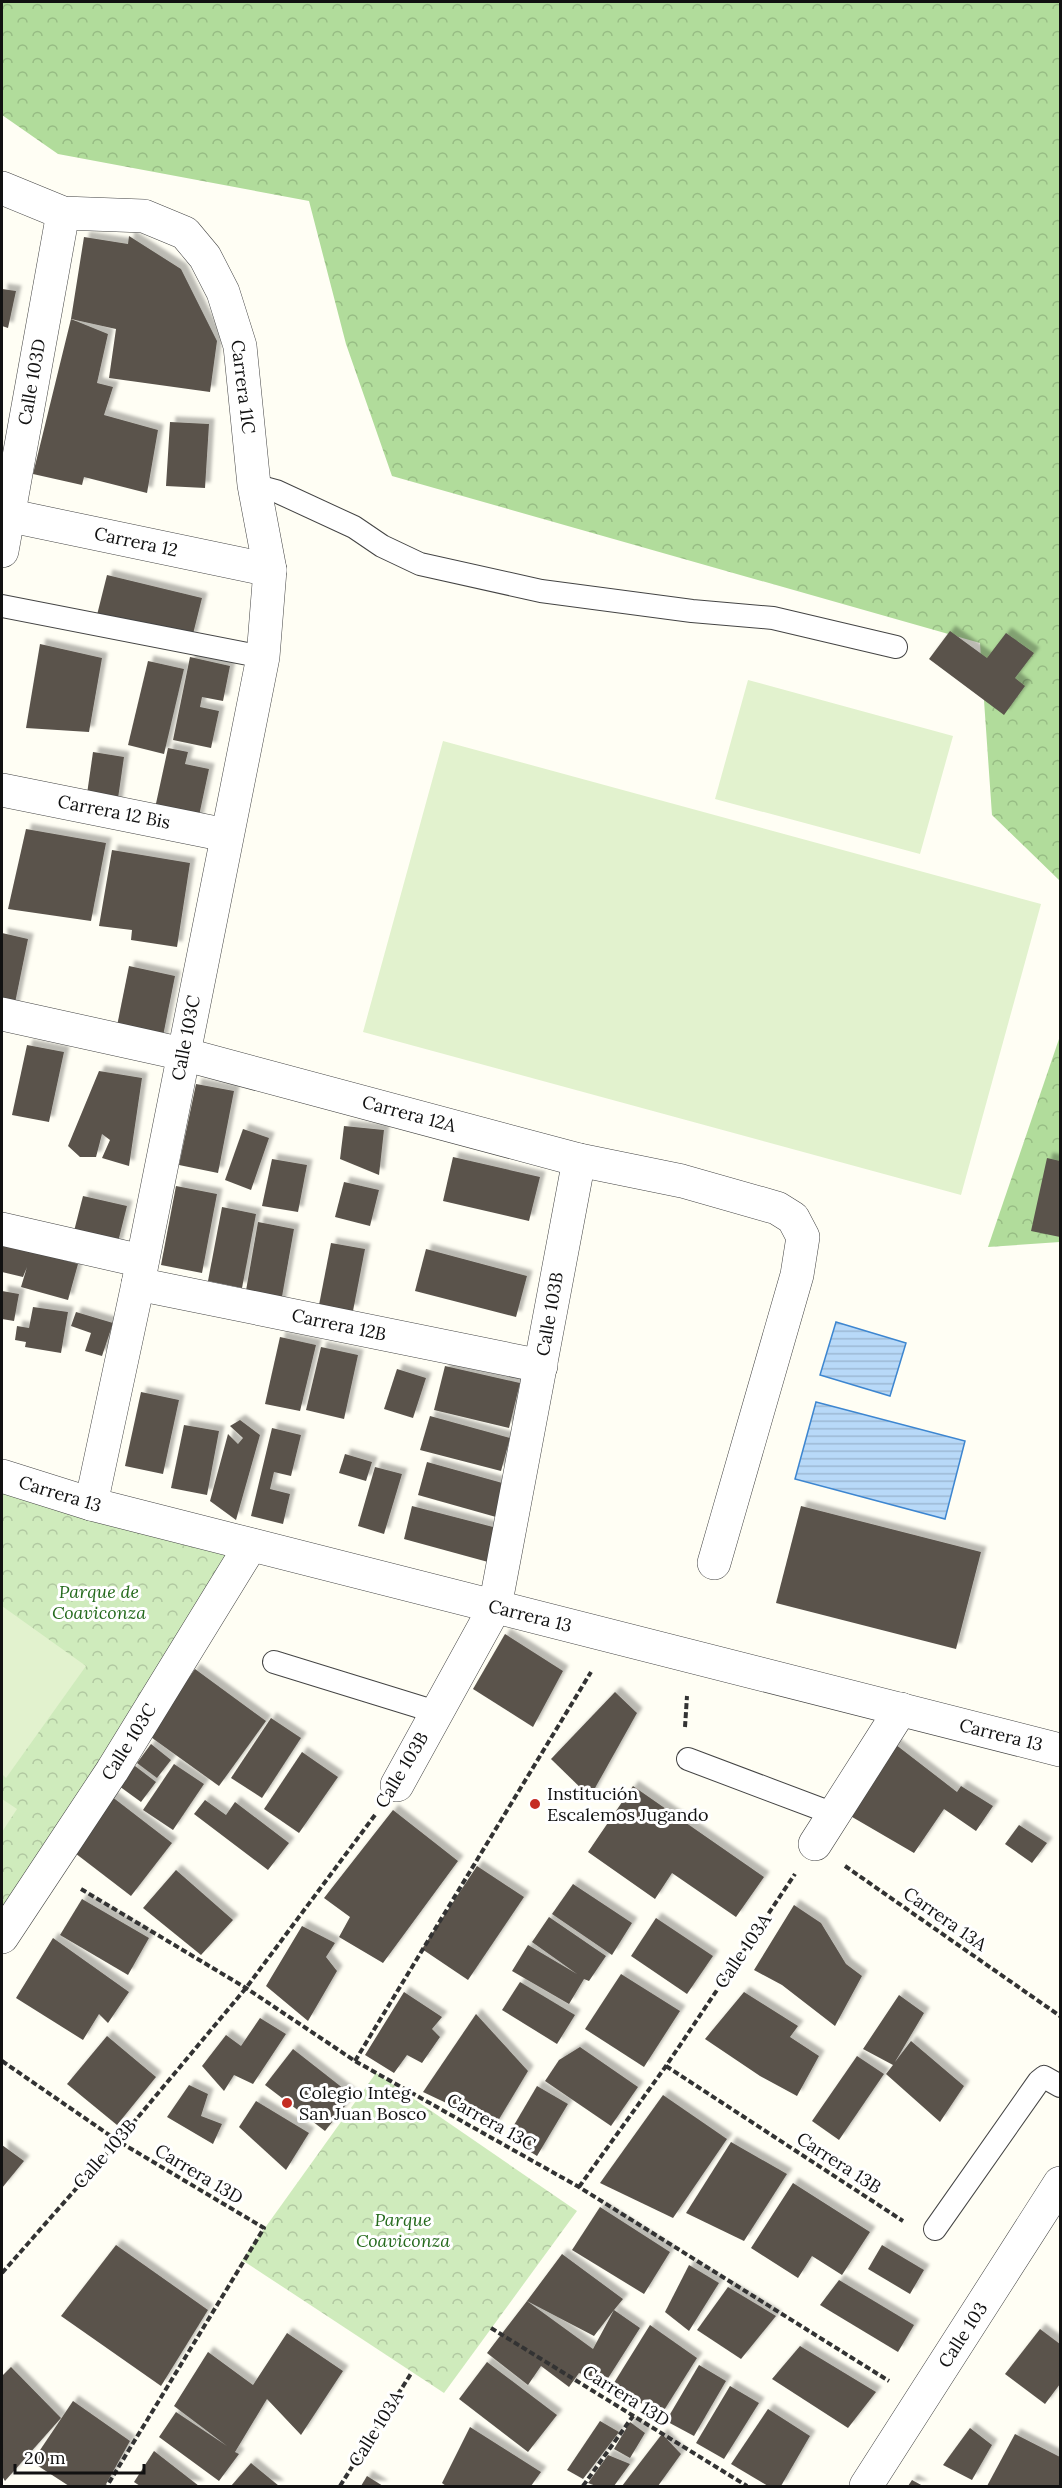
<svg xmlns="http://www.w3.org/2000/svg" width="1062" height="2488" font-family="Lora,serif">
<defs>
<pattern id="forest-crowns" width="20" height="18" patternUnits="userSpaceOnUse" patternTransform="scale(1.5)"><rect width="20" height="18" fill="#b1dc9b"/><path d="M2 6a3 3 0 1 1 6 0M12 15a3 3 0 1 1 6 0" fill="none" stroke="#97bc84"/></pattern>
<pattern id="park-crowns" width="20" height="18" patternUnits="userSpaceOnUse" patternTransform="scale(1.5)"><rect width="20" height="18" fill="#cfebbc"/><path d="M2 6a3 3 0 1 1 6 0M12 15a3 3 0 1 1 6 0" fill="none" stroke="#b1c8a1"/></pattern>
<pattern id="water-rules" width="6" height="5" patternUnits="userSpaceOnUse" patternTransform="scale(1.5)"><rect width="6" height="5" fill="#b8d9f8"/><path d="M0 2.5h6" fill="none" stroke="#9db9d4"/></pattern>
<filter id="shadow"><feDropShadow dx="5.5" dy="-5.5" stdDeviation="1.5" flood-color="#0004"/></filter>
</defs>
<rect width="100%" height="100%" fill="#fffef4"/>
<g fill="url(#forest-crowns)">
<path d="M 2,2 L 1060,2 L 1060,881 L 992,815 L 980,643 L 392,476 L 346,344 L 309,201 L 58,154 L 2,115 Z"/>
<path d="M 1060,1036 L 1060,1242 L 988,1247 Z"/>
</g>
<g fill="url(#park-crowns)">
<path d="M 2,1475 L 251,1545 L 2,1930 Z"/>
<path d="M 376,2073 L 577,2211 L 444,2393 L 242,2260 Z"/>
</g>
<g fill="#e2f2ce">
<path d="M 748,680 L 953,736 L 920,854 L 715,799 Z"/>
<path d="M 443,741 L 1041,904 L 961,1195 L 363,1032 Z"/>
<path d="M 2,1606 L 86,1666 L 6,1778 L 2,1774 Z"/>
<path d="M 2,1799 L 17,1809 L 2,1832 Z"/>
</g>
<g fill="url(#water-rules)" stroke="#3d86d0" stroke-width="1.5">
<path d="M 836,1322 L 906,1343 L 890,1396 L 820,1375 Z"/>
<path d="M 816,1402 L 965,1441 L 945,1519 L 795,1479 Z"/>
</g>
<g fill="#5a534c" filter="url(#shadow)">
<path d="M 129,236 L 181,269 L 217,341 L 210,392 L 109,378 L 116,329 L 71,319 L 84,237 L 128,244 Z"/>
<path d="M 2,289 L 16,291 L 8,328 L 2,326 Z"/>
<path d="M 71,319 L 108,334 L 97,383 L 113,387 L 104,415 L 158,430 L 147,493 L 84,477 L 82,485 L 33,474 Z"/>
<path d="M 170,422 L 209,424 L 205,488 L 166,486 Z"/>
<path d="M 107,575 L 202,598 L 192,638 L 97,615 Z"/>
<path d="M 950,631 L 987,658 L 1006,633 L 1034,653 L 1015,678 L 1025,686 L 1004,715 L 929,659 Z"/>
<path d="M 40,644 L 102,658 L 89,732 L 26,728 Z"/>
<path d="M 190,657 L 230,666 L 223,701 L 202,697 L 200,707 L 219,711 L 211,748 L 173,740 Z"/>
<path d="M 148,661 L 184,669 L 164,754 L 128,745 Z"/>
<path d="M 168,748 L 188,752 L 185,764 L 209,769 L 193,844 L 149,836 Z"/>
<path d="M 93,752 L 124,757 L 114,826 L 83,822 Z"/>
<path d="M 26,829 L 106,843 L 91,921 L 8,909 Z"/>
<path d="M 112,850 L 190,863 L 177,947 L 131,940 L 132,930 L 99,926 Z"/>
<path d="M 2,933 L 28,939 L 14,1008 L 2,1006 Z"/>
<path d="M 129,966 L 175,976 L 162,1041 L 116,1031 Z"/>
<path d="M 27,1045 L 64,1052 L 49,1122 L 12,1115 Z"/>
<path d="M 99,1071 L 142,1078 L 129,1166 L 102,1158 L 110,1140 L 102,1134 L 96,1157 L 80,1157 L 68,1146 Z"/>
<path d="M 196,1084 L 234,1091 L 218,1173 L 179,1165 Z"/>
<path d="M 344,1126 L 384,1130 L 379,1175 L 340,1159 Z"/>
<path d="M 243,1129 L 269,1138 L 251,1190 L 225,1180 Z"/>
<path d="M 453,1157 L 540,1177 L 529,1221 L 443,1201 Z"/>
<path d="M 1047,1158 L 1060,1161 L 1060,1237 L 1031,1231 Z"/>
<path d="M 272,1159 L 307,1165 L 298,1212 L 262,1206 Z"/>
<path d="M 344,1182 L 379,1190 L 370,1226 L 335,1217 Z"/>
<path d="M 176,1186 L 217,1194 L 202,1273 L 161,1265 Z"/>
<path d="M 83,1196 L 127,1206 L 117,1246 L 73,1235 Z"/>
<path d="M 222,1207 L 256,1214 L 242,1288 L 208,1281 Z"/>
<path d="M 258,1222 L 294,1229 L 280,1308 L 244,1302 Z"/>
<path d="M 2,1243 L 78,1264 L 68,1300 L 21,1287 L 27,1267 L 23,1277 L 2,1272 Z"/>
<path d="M 331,1243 L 365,1249 L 353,1311 L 319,1305 Z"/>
<path d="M 426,1249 L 527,1276 L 516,1317 L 415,1291 Z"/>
<path d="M 2,1291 L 19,1294 L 14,1321 L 2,1319 Z"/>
<path d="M 33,1307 L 68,1312 L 61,1353 L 25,1347 L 26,1342 L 15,1340 L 17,1326 L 29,1328 Z"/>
<path d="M 76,1312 L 113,1323 L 102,1356 L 85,1351 L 91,1333 L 71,1326 Z"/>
<path d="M 280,1337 L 316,1345 L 300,1411 L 265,1404 Z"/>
<path d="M 321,1347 L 358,1355 L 344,1419 L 306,1410 Z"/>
<path d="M 445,1366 L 520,1383 L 509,1428 L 434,1410 Z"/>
<path d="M 397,1369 L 426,1378 L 413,1418 L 384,1409 Z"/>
<path d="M 141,1392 L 179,1400 L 163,1474 L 125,1466 Z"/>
<path d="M 430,1416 L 510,1438 L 501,1471 L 420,1450 Z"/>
<path d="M 240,1420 L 260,1435 L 236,1520 L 210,1501 L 228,1434 L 238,1444 L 243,1438 L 230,1426 Z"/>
<path d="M 184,1425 L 219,1431 L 207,1495 L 171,1488 Z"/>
<path d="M 272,1428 L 301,1435 L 291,1476 L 274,1472 L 270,1489 L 290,1494 L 283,1524 L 251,1516 Z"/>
<path d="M 345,1454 L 372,1462 L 366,1481 L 339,1473 Z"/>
<path d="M 427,1462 L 506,1484 L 496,1517 L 418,1495 Z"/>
<path d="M 375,1467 L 402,1474 L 384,1534 L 358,1526 Z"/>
<path d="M 412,1506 L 497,1528 L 488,1562 L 404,1539 Z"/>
<path d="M 801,1506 L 981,1552 L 956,1649 L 776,1603 Z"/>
<path d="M 505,1634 L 563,1671 L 533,1727 L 473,1689 Z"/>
<path d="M 195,1669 L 266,1721 L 219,1786 L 148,1735 Z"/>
<path d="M 615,1692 L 637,1713 L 590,1797 L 551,1759 Z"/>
<path d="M 271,1718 L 301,1738 L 262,1798 L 231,1778 Z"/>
<path d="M 891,1741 L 957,1792 L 961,1786 L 993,1806 L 976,1831 L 944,1809 L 914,1853 L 847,1814 Z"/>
<path d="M 151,1744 L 171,1760 L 157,1778 L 137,1763 Z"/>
<path d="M 302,1752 L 338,1777 L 299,1833 L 264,1809 Z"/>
<path d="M 174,1764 L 204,1784 L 173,1830 L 143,1810 Z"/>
<path d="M 135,1766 L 156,1782 L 141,1802 L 119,1786 Z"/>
<path d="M 633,1786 L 764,1877 L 736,1917 L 672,1873 L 655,1899 L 588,1852 Z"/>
<path d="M 111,1796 L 172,1843 L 131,1896 L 71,1850 Z"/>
<path d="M 205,1800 L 226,1815 L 235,1802 L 289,1843 L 268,1870 L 194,1814 Z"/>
<path d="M 393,1810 L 458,1861 L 383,1963 L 339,1937 L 350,1917 L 324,1898 Z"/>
<path d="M 1019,1825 L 1047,1843 L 1032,1863 L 1005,1844 Z"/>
<path d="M 477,1866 L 524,1897 L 468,1980 L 422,1949 Z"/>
<path d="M 176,1870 L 233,1920 L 201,1955 L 143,1908 Z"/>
<path d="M 573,1884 L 632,1923 L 612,1955 L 552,1914 Z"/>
<path d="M 82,1899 L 149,1938 L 128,1975 L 60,1935 Z"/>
<path d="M 794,1905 L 821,1923 L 846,1964 L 862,1976 L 835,2026 L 782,1985 L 754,1970 Z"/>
<path d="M 549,1917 L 606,1956 L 589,1981 L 584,1979 L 569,2004 L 512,1971 L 528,1945 L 577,1974 L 532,1942 Z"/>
<path d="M 656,1918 L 713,1956 L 687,1994 L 631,1956 Z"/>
<path d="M 302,1926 L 335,1943 L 326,1957 L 337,1971 L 308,2021 L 266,1986 Z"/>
<path d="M 53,1938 L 129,1992 L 108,2023 L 99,2014 L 83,2040 L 16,1998 Z"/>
<path d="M 621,1974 L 680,2011 L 644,2067 L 585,2029 Z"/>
<path d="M 520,1982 L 575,2015 L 557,2044 L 502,2010 Z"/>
<path d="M 404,1992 L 442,2017 L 432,2029 L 440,2037 L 422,2063 L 407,2055 L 394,2073 L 365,2055 Z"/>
<path d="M 744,1992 L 798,2026 L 790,2037 L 819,2056 L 797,2096 L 760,2076 L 705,2039 Z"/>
<path d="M 899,1995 L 924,2013 L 895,2062 L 911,2041 L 964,2086 L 940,2122 L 886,2074 L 893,2065 L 863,2049 Z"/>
<path d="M 476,2014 L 528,2071 L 495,2126 L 423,2092 Z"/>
<path d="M 260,2018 L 286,2034 L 253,2084 L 234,2075 L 224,2091 L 202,2066 L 226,2035 L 241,2046 Z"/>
<path d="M 107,2036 L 156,2077 L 117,2125 L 67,2084 Z"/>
<path d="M 580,2047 L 638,2087 L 611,2126 L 545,2081 L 559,2060 Z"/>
<path d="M 293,2049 L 353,2096 L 325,2131 L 265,2085 Z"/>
<path d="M 857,2056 L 884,2074 L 839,2140 L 812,2121 Z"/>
<path d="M 189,2085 L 208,2094 L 201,2116 L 222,2124 L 213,2144 L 167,2117 Z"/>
<path d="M 537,2086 L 568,2104 L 537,2156 L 507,2137 Z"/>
<path d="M 663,2095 L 727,2139 L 673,2218 L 600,2183 Z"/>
<path d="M 256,2101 L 309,2133 L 286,2170 L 239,2127 Z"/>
<path d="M 731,2142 L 787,2174 L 744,2241 L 686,2213 Z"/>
<path d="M 2,2145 L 24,2161 L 2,2188 Z"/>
<path d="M 793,2183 L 870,2232 L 842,2275 L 812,2256 L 798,2278 L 751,2248 Z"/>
<path d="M 600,2207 L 670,2252 L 644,2294 L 572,2250 Z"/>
<path d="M 116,2245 L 208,2310 L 161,2386 L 61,2316 Z"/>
<path d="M 882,2245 L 924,2270 L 910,2294 L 868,2269 Z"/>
<path d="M 562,2254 L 623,2299 L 614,2310 L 640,2328 L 605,2383 L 579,2373 L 569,2387 L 541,2366 L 528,2385 L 487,2353 L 527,2301 L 593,2349 L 614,2310 L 594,2336 L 527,2301 Z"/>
<path d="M 689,2265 L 719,2283 L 689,2331 L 665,2312 Z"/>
<path d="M 839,2280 L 914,2325 L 898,2352 L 820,2305 Z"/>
<path d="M 728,2287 L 776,2316 L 741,2359 L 697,2330 Z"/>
<path d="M 650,2325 L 697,2358 L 661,2415 L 612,2386 Z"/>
<path d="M 1040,2329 L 1060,2344 L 1060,2384 L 1045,2404 L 1005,2374 Z"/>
<path d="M 287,2333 L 343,2371 L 301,2435 L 267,2399 L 235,2452 L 239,2454 L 219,2481 L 159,2437 L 176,2412 L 227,2446 L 174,2406 L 208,2352 L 253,2385 Z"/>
<path d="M 800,2346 L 876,2392 L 848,2428 L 772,2379 Z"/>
<path d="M 487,2362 L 557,2415 L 528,2452 L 459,2399 Z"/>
<path d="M 699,2365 L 726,2381 L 694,2436 L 666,2421 Z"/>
<path d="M 11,2367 L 61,2418 L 5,2481 L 2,2476 L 2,2376 Z"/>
<path d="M 730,2386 L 759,2403 L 724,2459 L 696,2443 Z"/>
<path d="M 73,2401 L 130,2441 L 105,2486 L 69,2486 L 32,2462 Z"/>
<path d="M 768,2409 L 810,2436 L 781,2486 L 768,2486 L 731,2464 Z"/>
<path d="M 600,2421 L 619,2432 L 583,2479 L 567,2470 Z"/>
<path d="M 630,2422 L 645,2433 L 630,2458 L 614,2449 Z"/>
<path d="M 470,2427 L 541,2472 L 531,2486 L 446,2486 L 442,2483 Z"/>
<path d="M 970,2428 L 992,2445 L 972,2480 L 943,2465 Z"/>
<path d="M 662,2434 L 681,2454 L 658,2486 L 622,2486 Z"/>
<path d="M 1015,2434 L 1060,2457 L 1059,2486 L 987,2486 Z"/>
<path d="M 154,2451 L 199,2486 L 140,2486 L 134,2482 Z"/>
<path d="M 608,2455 L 630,2464 L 614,2486 L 596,2486 L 588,2483 Z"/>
<path d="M 251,2463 L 279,2486 L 231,2486 Z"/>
<path d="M 367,2476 L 383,2486 L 361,2486 Z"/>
<path d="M 912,2480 L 923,2486 L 908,2486 Z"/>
</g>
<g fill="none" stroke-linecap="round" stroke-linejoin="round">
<g stroke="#444" stroke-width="24">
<g id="service">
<path d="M 254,485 L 276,491 L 354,527 L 382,546 L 420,564 L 541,591 L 692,611 L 773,618 L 896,647"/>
<path d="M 2,606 L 263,657"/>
<path d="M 274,1662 L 436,1712"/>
<path d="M 688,1759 L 834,1814"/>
<path d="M 935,2229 L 1039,2081 L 1044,2077 L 1060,2086"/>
</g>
</g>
<g stroke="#444" stroke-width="34">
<g id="minor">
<path d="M 2,188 L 63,213 L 144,216 L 185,233 L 205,257 L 223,292 L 240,346 L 254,485 L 270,570 L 263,657 L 138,1284 L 91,1504"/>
<path d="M 2,514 L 270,570"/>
<path d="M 2,551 L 63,213"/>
<path d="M 2,790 L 226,835"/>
<path d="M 2,1014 L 183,1054 L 579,1160 L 682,1181 L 777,1208 L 793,1218 L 803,1237 L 797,1275 L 714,1563"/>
<path d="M 2,1229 L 142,1261"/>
<path d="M 138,1284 L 541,1366"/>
<path d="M 2,1476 L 91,1504 L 1060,1750"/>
<path d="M 397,1785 L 495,1607 L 579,1160"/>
<path d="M 815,1844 L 901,1709"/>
<path d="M 2,1937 L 112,1771 L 251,1545"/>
<path d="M 866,2486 L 1060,2183"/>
</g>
</g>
<g stroke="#333" stroke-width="4" stroke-dasharray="6 3" stroke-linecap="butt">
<path d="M 685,1727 L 687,1696"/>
<path d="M 845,1866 L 1060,2016"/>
<path d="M 81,1889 L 246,1988 L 355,2061 L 579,2187 L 889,2381"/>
<path d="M 2,2061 L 118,2141 L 264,2228 L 107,2486"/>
<path d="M 355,2061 L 591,1672"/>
<path d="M 666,2066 L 903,2221"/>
<path d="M 579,2187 L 666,2066 L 795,1874"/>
<path d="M 2,2273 L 118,2141 L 246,1988 L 375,1815"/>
<path d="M 491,2328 L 747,2486"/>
<path d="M 340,2486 L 412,2372"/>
<path d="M 583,2486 L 633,2416"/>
</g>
<use href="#service" stroke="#fff" stroke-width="22"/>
<use href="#minor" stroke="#fff" stroke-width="33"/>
</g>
<g fill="#c52d24" stroke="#fff" stroke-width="2">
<circle cx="535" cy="1804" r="6"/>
<circle cx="287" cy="2103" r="6"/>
</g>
<g text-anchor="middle" stroke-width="6" stroke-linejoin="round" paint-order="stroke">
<g font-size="18" fill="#111" stroke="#fff">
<text transform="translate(32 382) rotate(-80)" y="6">Calle 103D</text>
<text transform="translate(243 387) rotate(83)" y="6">Carrera 11C</text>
<text transform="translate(136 542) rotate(12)" y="6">Carrera 12</text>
<text transform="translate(114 812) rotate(11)" y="6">Carrera 12 Bis</text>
<text transform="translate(186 1038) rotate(-79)" y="6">Calle 103C</text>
<text transform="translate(409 1114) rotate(15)" y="6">Carrera 12A</text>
<text transform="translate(550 1314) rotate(-80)" y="6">Calle 103B</text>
<text transform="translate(339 1325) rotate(12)" y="6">Carrera 12B</text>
<text transform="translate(60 1494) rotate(17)" y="6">Carrera 13</text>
<text transform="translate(530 1616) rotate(14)" y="6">Carrera 13</text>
<text transform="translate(1001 1735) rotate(14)" y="6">Carrera 13</text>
<text transform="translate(129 1742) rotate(-58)" y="6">Calle 103C</text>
<text transform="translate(402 1770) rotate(-59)" y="6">Calle 103B</text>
<text transform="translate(945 1919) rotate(35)" y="6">Carrera 13A</text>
<text transform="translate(743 1951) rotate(-56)" y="6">Calle 103A</text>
<text transform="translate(491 2122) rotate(29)" y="6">Carrera 13C</text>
<text transform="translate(105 2154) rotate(-49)" y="6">Calle 103B</text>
<text transform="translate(839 2163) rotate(33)" y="6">Carrera 13B</text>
<text transform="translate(199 2174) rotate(31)" y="6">Carrera 13D</text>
<text transform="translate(963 2335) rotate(-57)" y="6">Calle 103</text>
<text transform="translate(626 2396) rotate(32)" y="6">Carrera 13D</text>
<text transform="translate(376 2429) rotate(-58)" y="6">Calle 103A</text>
</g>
<g font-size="18" font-style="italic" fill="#266b1e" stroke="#fff">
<text x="99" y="1598">Parque de<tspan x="99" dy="21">Coaviconza</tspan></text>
<text x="403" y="2226">Parque<tspan x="403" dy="21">Coaviconza</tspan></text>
</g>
<g font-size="18" fill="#111" stroke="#fff" text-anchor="start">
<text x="547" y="1800">Institución<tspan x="547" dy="21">Escalemos Jugando</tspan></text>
<text x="299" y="2099">Colegio Integ<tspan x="299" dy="21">San Juan Bosco</tspan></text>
</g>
</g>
<rect width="1062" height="2488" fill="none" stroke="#111111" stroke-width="6"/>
<path d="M15 2464v9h129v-9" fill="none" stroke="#111111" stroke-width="3"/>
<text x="24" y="2464" font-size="18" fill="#111111" stroke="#ffffff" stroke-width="4.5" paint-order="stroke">20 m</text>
</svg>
